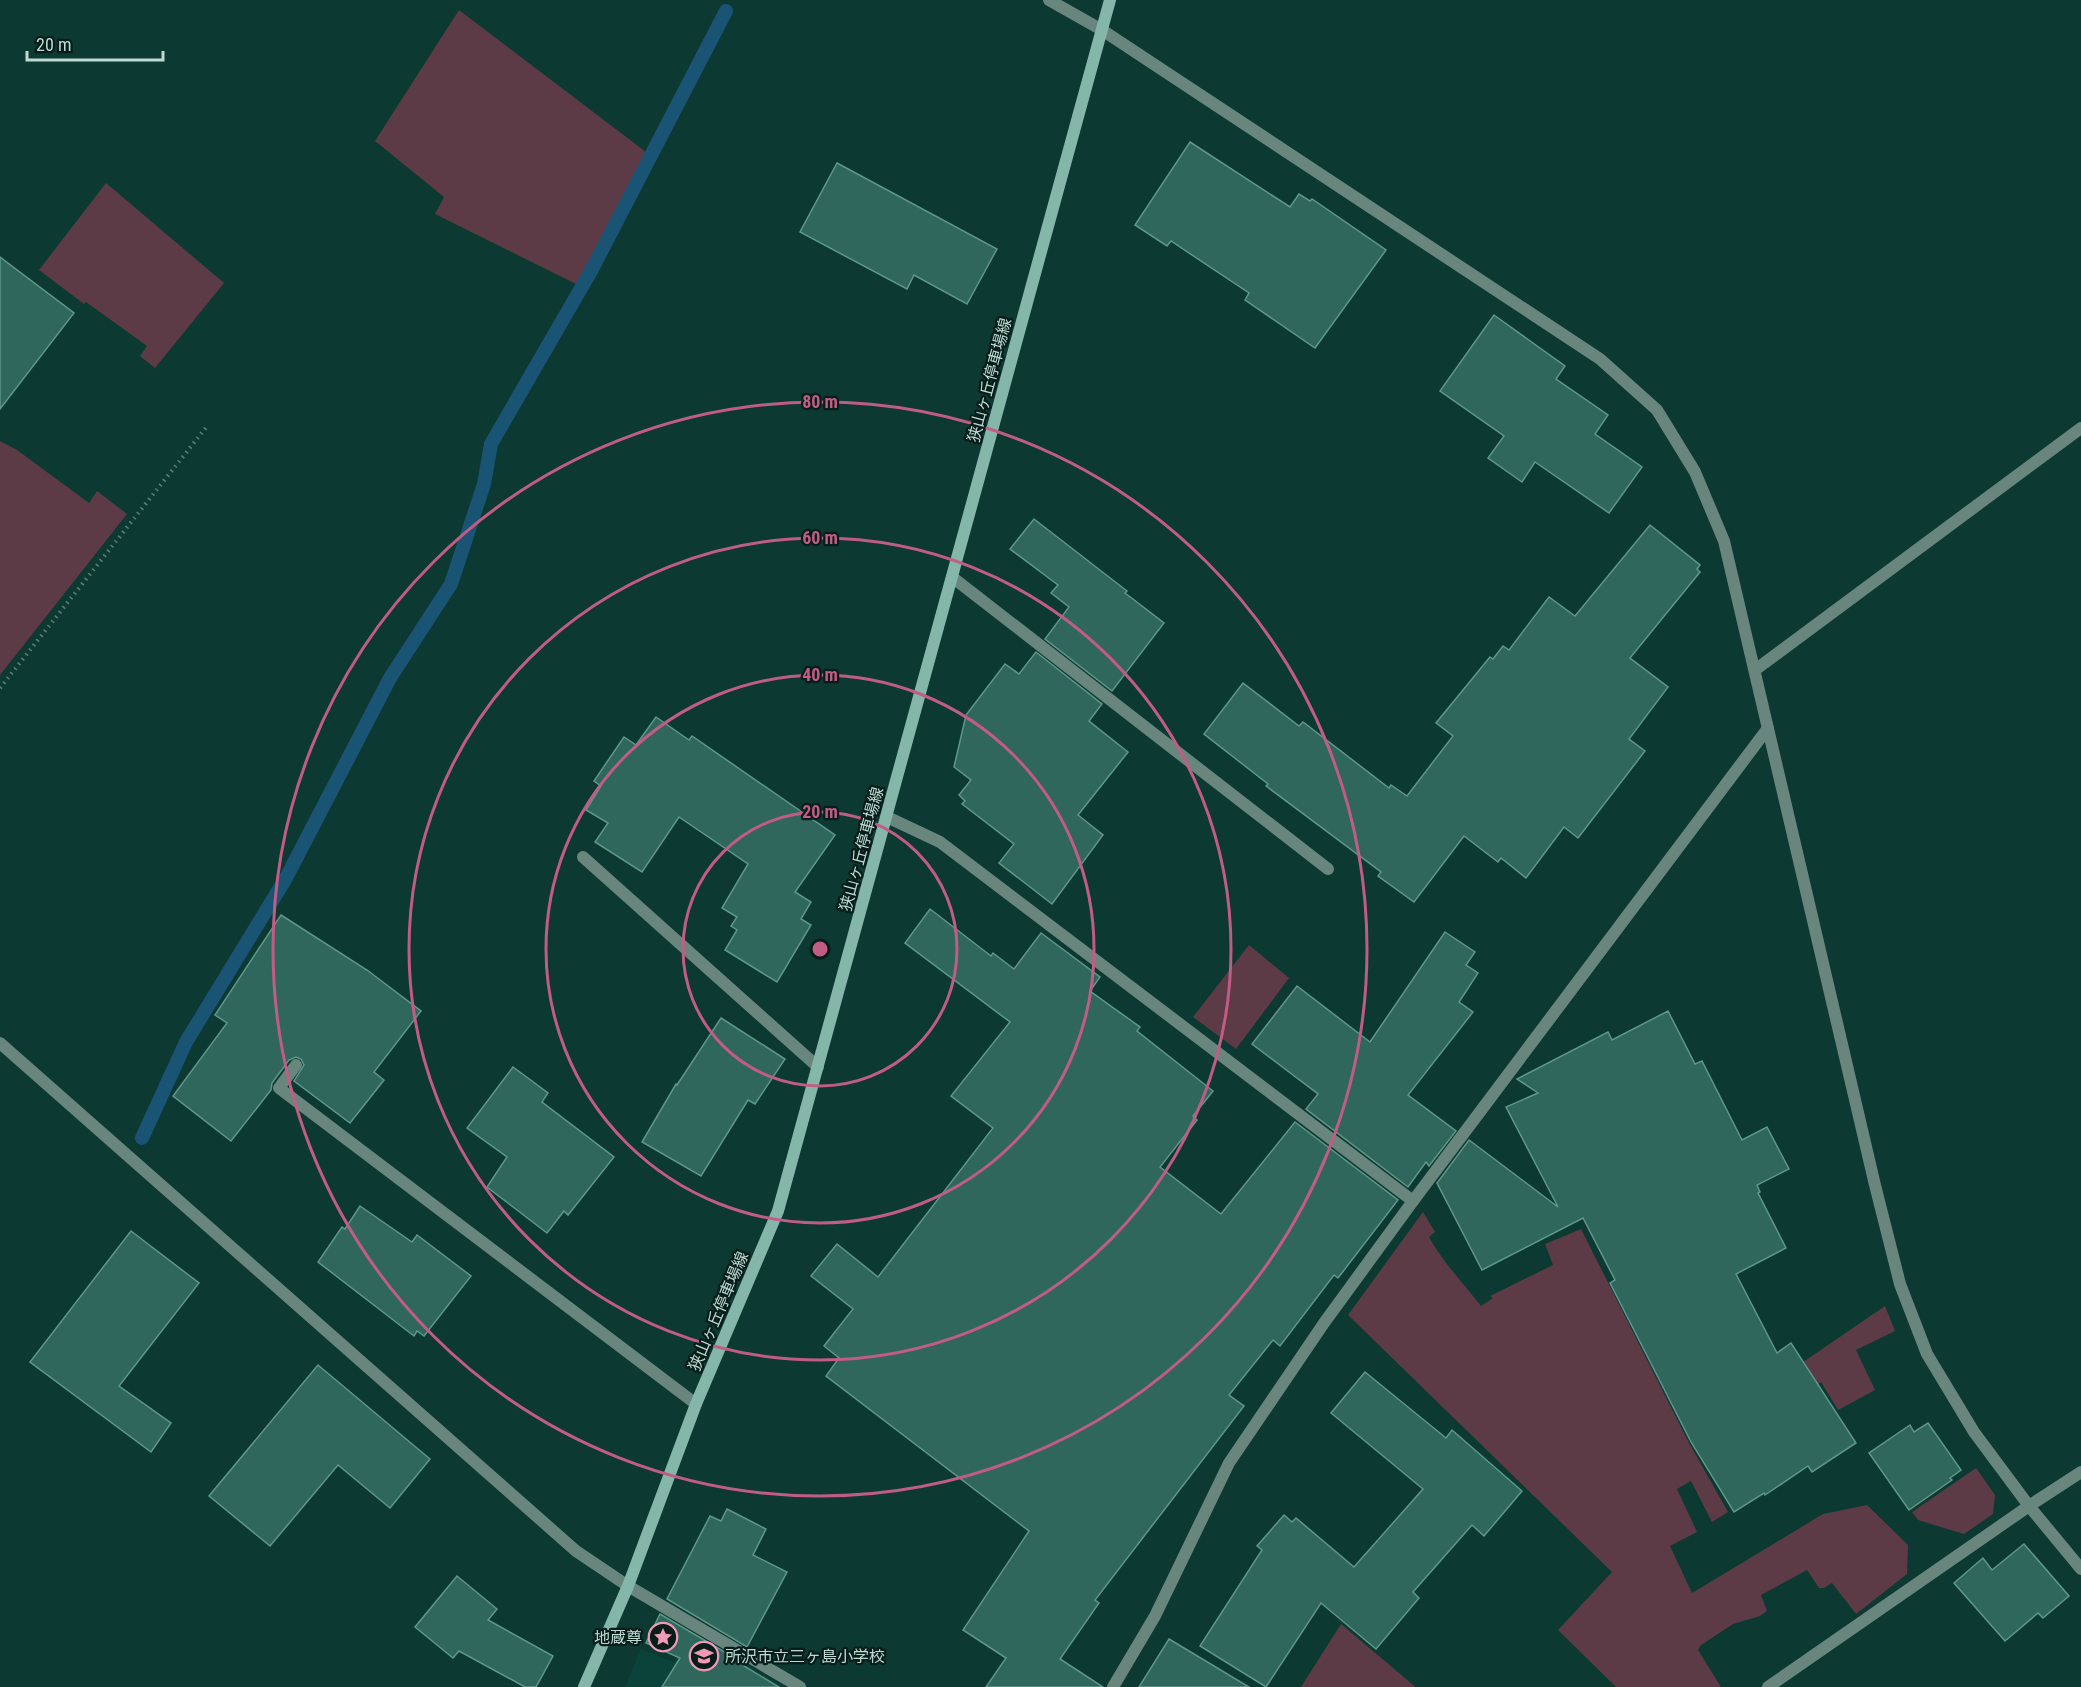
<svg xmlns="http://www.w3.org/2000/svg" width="2081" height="1687" font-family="'Roboto Condensed','Noto Sans JP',sans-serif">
<rect width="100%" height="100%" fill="#0c3931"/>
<path fill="#0a4339" d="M 690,1631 L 783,1687 L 625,1687 L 641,1649 L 673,1662 Z"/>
<g fill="#5c3b46">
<path d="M 459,10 L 646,152 L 586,269 L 576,284 L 435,214 L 444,197 L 375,141 Z"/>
<path d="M 106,183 L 224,283 L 155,368 L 140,356 L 147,346 L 86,302 L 84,304 L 39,270 Z"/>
<path d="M 0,441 L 17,450 L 89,503 L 97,491 L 127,514 L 0,675 Z"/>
<path d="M 1249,945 L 1289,978 L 1236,1049 L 1193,1017 Z"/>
<path d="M 1423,1212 L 1435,1232 L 1429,1237 C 1442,1261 1464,1284 1481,1306 L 1493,1298 L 1490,1296 L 1553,1265 L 1545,1244 L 1581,1229 L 1688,1441 L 1728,1512 L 1712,1522 L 1691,1481 L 1677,1489 L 1697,1532 L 1670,1546 L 1692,1593 L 1823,1514 L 1867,1505 L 1908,1545 L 1907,1574 L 1856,1614 L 1832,1583 L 1824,1588 L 1819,1588 L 1807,1570 L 1761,1595 L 1767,1611 L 1760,1616 L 1733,1624 L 1701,1645 L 1698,1650 L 1721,1687 L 1616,1687 L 1558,1630 L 1612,1572 L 1348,1315 Z"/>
<path d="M 1885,1306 L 1895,1331 L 1856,1350 L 1875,1390 L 1838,1410 L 1821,1382 L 1805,1392 L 1790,1371 Z"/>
<path d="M 1976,1468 L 1995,1495 L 1993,1514 L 1964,1534 L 1918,1520 L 1912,1512 Z"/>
<path d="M 1341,1624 L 1412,1684 L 1415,1687 L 1301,1687 Z"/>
</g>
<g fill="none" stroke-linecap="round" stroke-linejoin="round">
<path stroke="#195475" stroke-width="14" d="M 142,1138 L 186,1042 L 286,878 L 390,678 L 451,584 L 484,484 L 491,444 L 591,271 L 726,11"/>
</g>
<g fill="#2f675c" stroke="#5f978b" stroke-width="1.5">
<path d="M 1190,142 L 1290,207 L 1299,194 L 1310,201 L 1312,199 L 1386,250 L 1315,348 L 1245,300 L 1249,293 L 1171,241 L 1167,246 L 1135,225 Z"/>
<path d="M 837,163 L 997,249 L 967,304 L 914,275 L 907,289 L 800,232 Z"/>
<path d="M 0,257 L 74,313 L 0,409 Z"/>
<path d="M 1494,315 L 1565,366 L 1556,379 L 1608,415 L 1595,434 L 1642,467 L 1609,513 L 1535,462 L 1522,482 L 1488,458 L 1504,436 L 1440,391 Z"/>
<path d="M 1034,519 L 1127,591 L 1125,593 L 1164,623 L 1112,691 L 1045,639 L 1069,607 L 1051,593 L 1058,585 L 1010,549 Z"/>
<path d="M 1650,525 L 1700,565 L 1697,569 L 1700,572 L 1630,658 L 1668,687 L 1629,739 L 1645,751 L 1578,838 L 1564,827 L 1526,878 L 1501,858 L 1498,862 L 1464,836 L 1414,902 L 1378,876 L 1381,872 L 1266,786 L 1268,784 L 1204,734 L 1243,683 L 1299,726 L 1303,722 L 1389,788 L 1391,785 L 1407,796 L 1453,736 L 1436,723 L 1490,657 L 1493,659 L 1503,646 L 1509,650 L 1549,597 L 1575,616 Z"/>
<path d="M 1036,652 L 1102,704 L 1089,721 L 1128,752 L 1078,815 L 1103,835 L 1052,904 L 999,863 L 1014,844 L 962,804 L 965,801 L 959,795 L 971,780 L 954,767 L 966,715 L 1005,664 L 1019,674 Z"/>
<path d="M 656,717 L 689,740 L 692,736 L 835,835 L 795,892 L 811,902 L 801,919 L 811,925 L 777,982 L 725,950 L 737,930 L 731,926 L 737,917 L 722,908 L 748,864 L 679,817 L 642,872 L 595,842 L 608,823 L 586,810 L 601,786 L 594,781 L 624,737 L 636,745 Z"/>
<path d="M 930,909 L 991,956 L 993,953 L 1014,969 L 1041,933 L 1100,977 L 1090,991 L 1140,1027 L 1137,1031 L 1213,1091 L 1193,1116 L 1197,1120 L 1160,1167 L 1221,1214 L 1295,1122 L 1398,1200 L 1338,1278 L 1334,1275 L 1280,1346 L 1273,1340 L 1229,1395 L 1244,1406 L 1095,1600 L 1099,1603 L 1060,1659 L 1103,1687 L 986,1687 L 1006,1658 L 963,1630 L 1029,1531 L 826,1376 L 839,1358 L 824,1346 L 853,1309 L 811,1276 L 837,1244 L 878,1277 L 993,1128 L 951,1096 L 1010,1022 L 905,943 Z"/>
<path d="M 281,915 L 367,970 L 421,1011 L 374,1072 L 384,1080 L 350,1123 L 294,1081 L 304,1065 L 301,1059 L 296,1057 L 289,1060 L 272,1083 L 271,1090 L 231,1141 L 173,1096 L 227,1023 L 215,1015 Z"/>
<path d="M 1445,932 L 1475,952 L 1466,965 L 1478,973 L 1459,1002 L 1473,1012 L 1408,1095 L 1456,1131 L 1429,1166 L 1426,1162 L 1408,1187 L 1306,1109 L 1318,1094 L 1252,1044 L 1297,986 L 1370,1042 Z"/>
<path d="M 1668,1011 L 1695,1064 L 1702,1061 L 1742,1140 L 1767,1127 L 1789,1169 L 1757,1185 L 1760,1192 L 1758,1193 L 1786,1248 L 1736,1274 L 1777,1353 L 1791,1343 L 1856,1443 L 1812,1472 L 1808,1466 L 1765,1495 L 1764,1493 L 1734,1512 L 1691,1442 L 1610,1283 L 1615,1280 L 1583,1218 L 1482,1270 L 1437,1183 L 1469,1140 L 1558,1207 L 1506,1107 L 1538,1093 L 1517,1079 L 1608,1032 L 1612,1040 Z"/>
<path d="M 721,1018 L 785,1059 L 755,1104 L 748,1100 L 701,1176 L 642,1142 L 676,1084 L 677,1085 Z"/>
<path d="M 513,1067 L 548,1093 L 542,1102 L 614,1157 L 568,1215 L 564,1211 L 547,1233 L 487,1187 L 507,1157 L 467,1128 Z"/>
<path d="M 360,1206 L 412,1242 L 417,1235 L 471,1276 L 424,1336 L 417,1331 L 414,1336 L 318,1262 L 342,1227 L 345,1229 Z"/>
<path d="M 131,1231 L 199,1283 L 119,1386 L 171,1423 L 151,1452 L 30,1362 Z"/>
<path d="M 318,1365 L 430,1459 L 390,1508 L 338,1465 L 270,1546 L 209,1496 Z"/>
<path d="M 1365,1372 L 1446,1438 L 1452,1430 L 1522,1491 L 1484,1536 L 1472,1525 L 1413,1592 L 1419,1598 L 1376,1649 L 1321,1603 L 1266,1687 L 1200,1646 L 1262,1550 L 1257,1546 L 1284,1515 L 1292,1522 L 1296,1518 L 1354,1567 L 1423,1489 L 1331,1413 Z"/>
<path d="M 1928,1423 L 1961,1470 L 1950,1478 L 1952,1480 L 1909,1510 L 1869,1453 L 1910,1425 L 1914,1432 Z"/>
<path d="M 727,1509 L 766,1529 L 753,1555 L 787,1572 L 747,1647 L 667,1599 L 710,1516 L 721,1521 Z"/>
<path d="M 2024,1544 L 2069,1596 L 2043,1618 L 2038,1613 L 2005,1641 L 1954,1583 L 1983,1558 L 1992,1570 Z"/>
<path d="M 457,1576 L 497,1609 L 488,1620 L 553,1656 L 536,1687 L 525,1687 L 459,1651 L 453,1658 L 415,1627 Z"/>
<path d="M 660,1614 L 740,1661 L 739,1663 L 779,1687 L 662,1687 L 680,1658 L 646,1643 Z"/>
<path d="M 1169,1639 L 1249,1687 L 1139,1687 Z"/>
</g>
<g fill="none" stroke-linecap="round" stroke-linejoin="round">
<path stroke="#5b8078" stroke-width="4" stroke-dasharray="1.5 4.5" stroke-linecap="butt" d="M 0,688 L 208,425"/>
<g stroke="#68867e" stroke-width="12">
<path d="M 952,577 L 1328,869"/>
<path d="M 583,857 L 818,1067"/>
<path d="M 296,1065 L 279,1088 L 696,1404"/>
</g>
<g stroke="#68867e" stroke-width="12">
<path d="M 1049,0 L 1102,30"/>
<path d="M 1755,670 L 2081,428"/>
<path d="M 887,817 L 940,842 L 1413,1201"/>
<path d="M 0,1043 L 576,1551 L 628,1586 L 800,1687"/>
<path d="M 1113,1687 L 1155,1616 L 1229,1463 L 1324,1323 L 1413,1201 L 1768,728"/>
<path d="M 1768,1687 L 2029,1506 L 2081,1472"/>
</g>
<path stroke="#68867e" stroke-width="12" d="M 1102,30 L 1600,359 L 1657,410 L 1695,472 L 1724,541 L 1875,1185 L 1900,1284 L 1927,1354 L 1974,1432 L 2029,1506 L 2081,1569"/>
<path stroke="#85b6aa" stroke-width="12" d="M 584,1687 L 628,1586 L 696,1404 L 778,1211 L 1110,0"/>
</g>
<g fill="none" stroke="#c15c85" stroke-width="3">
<circle cx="820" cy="949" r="137"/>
<circle cx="820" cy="949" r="274"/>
<circle cx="820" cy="949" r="411"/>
<circle cx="820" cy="949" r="547"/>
</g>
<defs>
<g id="sight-ring" transform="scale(1.5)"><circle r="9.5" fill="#061d19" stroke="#f09ab7" stroke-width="1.5"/><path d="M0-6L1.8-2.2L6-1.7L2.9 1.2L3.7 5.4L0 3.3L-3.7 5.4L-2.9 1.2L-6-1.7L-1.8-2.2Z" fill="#f09ab7"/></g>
<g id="school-ring" transform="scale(1.5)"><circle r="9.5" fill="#061d19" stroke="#f09ab7" stroke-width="1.5"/><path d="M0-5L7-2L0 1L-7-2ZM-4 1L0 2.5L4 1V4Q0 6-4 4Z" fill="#f09ab7"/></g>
</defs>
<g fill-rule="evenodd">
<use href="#sight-ring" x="663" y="1637"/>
<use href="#school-ring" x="704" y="1656"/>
</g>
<g text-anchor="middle" stroke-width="4.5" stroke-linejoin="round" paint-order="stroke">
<g font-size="16" fill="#bedad2" stroke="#061d19">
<text transform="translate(989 380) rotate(-75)" y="6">狭山ヶ丘停車場線</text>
<text transform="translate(861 849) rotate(-75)" y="6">狭山ヶ丘停車場線</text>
<text transform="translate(718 1311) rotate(-67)" y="6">狭山ヶ丘停車場線</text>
</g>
<g font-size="16" fill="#bedad2" stroke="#061d19" text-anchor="end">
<text x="642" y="1643">地蔵尊</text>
<text x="725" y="1662" text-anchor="start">所沢市立三ヶ島小学校</text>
</g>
</g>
<circle cx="820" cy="949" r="9" fill="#c15c85" stroke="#061d19" stroke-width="3"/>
<g font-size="18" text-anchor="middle" font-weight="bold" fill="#c15c85" stroke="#061d19" stroke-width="4.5" stroke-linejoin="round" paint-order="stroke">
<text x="820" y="408">80 m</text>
<text x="820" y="544">60 m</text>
<text x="820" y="681">40 m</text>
<text x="820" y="818">20 m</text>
</g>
<path d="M27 51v9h136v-9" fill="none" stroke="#bedad2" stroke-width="3"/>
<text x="36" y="51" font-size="18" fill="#bedad2" stroke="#061d19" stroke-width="4.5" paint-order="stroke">20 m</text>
</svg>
